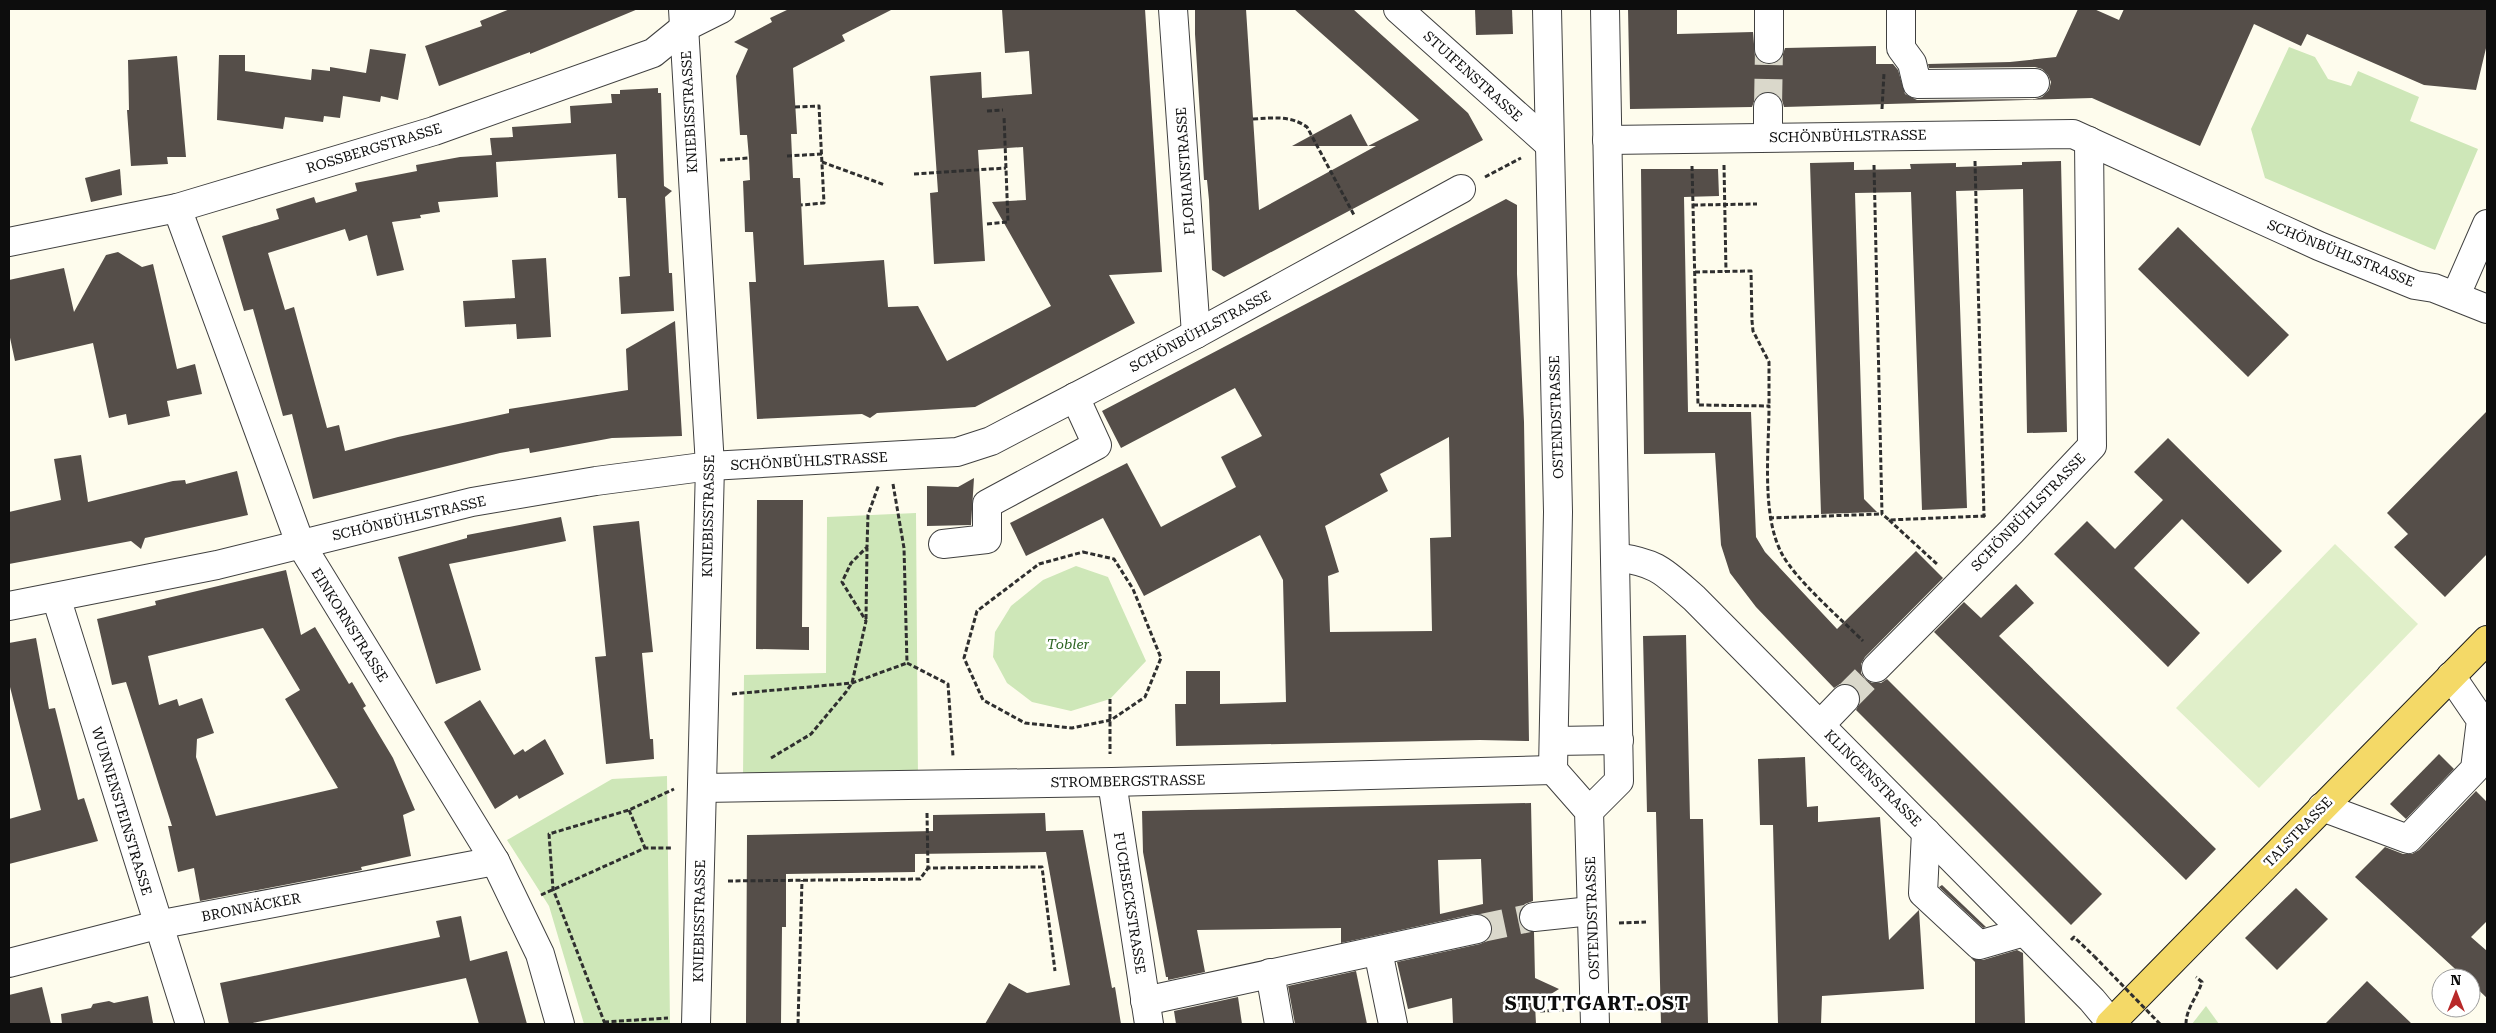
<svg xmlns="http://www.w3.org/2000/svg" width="2496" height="1033" font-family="'Roboto Serif',serif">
<rect width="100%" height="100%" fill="#fefced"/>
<g fill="#cee7b8">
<path d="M 2289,47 L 2315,57 L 2328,79 L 2351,86 L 2358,71 L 2419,97 L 2410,121 L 2478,149 L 2435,250 L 2265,178 L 2251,129 Z"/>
<path d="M 916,513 L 918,780 L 743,777 L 744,675 L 826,673 L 827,517 Z"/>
<path d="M 1076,566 L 1108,577 L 1146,661 L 1110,699 L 1071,711 L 1032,702 L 1007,683 L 993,657 L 995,632 L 1011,606 L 1043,580 Z"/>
<path d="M 667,776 L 670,1024 L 584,1024 L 549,906 L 507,840 L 612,779 Z"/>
<path d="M 2206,1006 L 2219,1024 L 2192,1024 Z"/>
</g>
<path fill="#e0efc9" d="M 2335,544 L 2418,624 L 2259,788 L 2176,708 Z"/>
<g fill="#554e49" fill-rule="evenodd">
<path d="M 510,9 L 638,9 L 530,54 L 530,52 L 439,86 L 425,46 L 482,26 L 480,21 Z"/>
<path d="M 789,9 L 893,9 L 842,35 L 845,41 L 793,68 L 797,134 L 791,134 L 793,178 L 800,178 L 804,265 L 884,260 L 888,307 L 918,306 L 947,361 L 1051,306 L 992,202 L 1026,200 L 1023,147 L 978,150 L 985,261 L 934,264 L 930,193 L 938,192 L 930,76 L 981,72 L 982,98 L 1032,94 L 1029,51 L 1005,53 L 1002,9 L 1145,9 L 1162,272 L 1109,275 L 1135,323 L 975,407 L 877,413 L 870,418 L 862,414 L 757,419 L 749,282 L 756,282 L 753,232 L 745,232 L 743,181 L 750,180 L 749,158 L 747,135 L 740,135 L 736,76 L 748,49 L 734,42 L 772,22 L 770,18 Z"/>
<path d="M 1195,9 L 1246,9 L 1259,210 L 1376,146 L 1292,146 L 1351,114 L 1368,146 L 1419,120 L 1294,9 L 1353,9 L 1468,113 L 1483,140 L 1224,277 L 1212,270 L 1209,200 L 1207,180 L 1204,180 L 1195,34 Z"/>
<path d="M 1475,9 L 1512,9 L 1513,34 L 1476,35 Z"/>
<path d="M 1628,9 L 1677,9 L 1677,34 L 1753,32 L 1755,56 L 1761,62 L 1769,65 L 1776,63 L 1782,57 L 1785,48 L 1876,46 L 1876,64 L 1893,64 L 1898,70 L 1905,94 L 1917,100 L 2035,99 L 2042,97 L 2049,90 L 2051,82 L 2048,75 L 2042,69 L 2035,67 L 1929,68 L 1928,64 L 2010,62 L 2056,57 L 2078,9 L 2094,9 L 2119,20 L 2124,9 L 2487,9 L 2487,44 L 2476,90 L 2424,85 L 2307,34 L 2301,46 L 2254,24 L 2200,146 L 2092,98 L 1784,107 L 1782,100 L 1776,94 L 1768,91 L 1761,93 L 1755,99 L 1752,107 L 1630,109 Z"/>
<path d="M 370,49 L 406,54 L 398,100 L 381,96 L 380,102 L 343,96 L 340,118 L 324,116 L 323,122 L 285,117 L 283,129 L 217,120 L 219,55 L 245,55 L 245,71 L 311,80 L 312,69 L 330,71 L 330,67 L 366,73 Z"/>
<path d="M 177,56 L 186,157 L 167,157 L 168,164 L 131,166 L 127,110 L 129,110 L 128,60 Z"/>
<path d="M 658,88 L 658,93 L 661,93 L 664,186 L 672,191 L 665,197 L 669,273 L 672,273 L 674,311 L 621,314 L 619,277 L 630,276 L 626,198 L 618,198 L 616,154 L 496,162 L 498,197 L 438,202 L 440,212 L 420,215 L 421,218 L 392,222 L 404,270 L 377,276 L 367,235 L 349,241 L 345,229 L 268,253 L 285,310 L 294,307 L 327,428 L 339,425 L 345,451 L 398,437 L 509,413 L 509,409 L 628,390 L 626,349 L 675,321 L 682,436 L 612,438 L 530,453 L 529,448 L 500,453 L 313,499 L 292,414 L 283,416 L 253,309 L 244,311 L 222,236 L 279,219 L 276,209 L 314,197 L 316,203 L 357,191 L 355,183 L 417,171 L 416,165 L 460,157 L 492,155 L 490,138 L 513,137 L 512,127 L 571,123 L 570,106 L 612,103 L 611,94 L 620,94 L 620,90 Z"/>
<path d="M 2061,161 L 2067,432 L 2027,433 L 2023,189 L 1956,191 L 1967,508 L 1922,510 L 1911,192 L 1855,193 L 1864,499 L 1877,512 L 1821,514 L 1810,163 L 1854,162 L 1854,170 L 1911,169 L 1910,164 L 1956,163 L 1956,167 L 2022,165 L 2022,162 Z"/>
<path d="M 120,169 L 122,195 L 91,202 L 85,178 Z"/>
<path d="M 1641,169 L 1718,169 L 1719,196 L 1684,197 L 1688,412 L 1751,412 L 1756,537 L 1765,552 L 1837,629 L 1916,551 L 1943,578 L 1865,657 L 1861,664 L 1861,673 L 1865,679 L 1872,683 L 1881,683 L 1887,679 L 2102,894 L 2071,925 L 1856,710 L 1860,702 L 1860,695 L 1856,688 L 1848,684 L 1840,684 L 1834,688 L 1756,607 L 1730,573 L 1721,545 L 1715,453 L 1644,454 Z"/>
<path d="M 1506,199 L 1517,205 L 1517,274 L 1524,422 L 1529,741 L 1480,740 L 1176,746 L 1175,704 L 1186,704 L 1186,671 L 1220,671 L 1220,704 L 1286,702 L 1283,580 L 1260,535 L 1144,596 L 1103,518 L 1026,556 L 1010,523 L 1127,463 L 1161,527 L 1236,487 L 1221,457 L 1262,436 L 1235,388 L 1121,448 L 1102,411 ZM 1449,437 L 1451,537 L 1430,538 L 1432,631 L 1330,632 L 1328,576 L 1339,572 L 1325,526 L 1388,491 L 1380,474 Z"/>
<path d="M 2178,227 L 2289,335 L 2248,377 L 2138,269 Z"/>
<path d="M 118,252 L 142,267 L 153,264 L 177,369 L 195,364 L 202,394 L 167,401 L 170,416 L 128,425 L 126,414 L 109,418 L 93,343 L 15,361 L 9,333 L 9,280 L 64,268 L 74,312 L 106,255 Z"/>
<path d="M 546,258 L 551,337 L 517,339 L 516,324 L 465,327 L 463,301 L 515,298 L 512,260 Z"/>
<path d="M 2487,411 L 2487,554 L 2445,597 L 2394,547 L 2408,534 L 2387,513 Z"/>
<path d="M 2168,438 L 2282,551 L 2248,584 L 2182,519 L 2134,568 L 2200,633 L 2168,667 L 2054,554 L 2087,521 L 2115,549 L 2163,500 L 2134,472 Z"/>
<path d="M 81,455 L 88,502 L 173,481 L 185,480 L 186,484 L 237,471 L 248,515 L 145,538 L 141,549 L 131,541 L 9,564 L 9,512 L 61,500 L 54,459 Z"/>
<path d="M 974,478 L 971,525 L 927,526 L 927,486 L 958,487 Z"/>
<path d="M 757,500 L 803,500 L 802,627 L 809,627 L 809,650 L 756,649 Z"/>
<path d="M 561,517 L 566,541 L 449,564 L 481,670 L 436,684 L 398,557 L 467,538 L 467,535 Z"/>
<path d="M 639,521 L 653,652 L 642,653 L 650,739 L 653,739 L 654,759 L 606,764 L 595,657 L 606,656 L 593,526 Z"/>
<path d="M 286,570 L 301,635 L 315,627 L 349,684 L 352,682 L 366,706 L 363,708 L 393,758 L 415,810 L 403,815 L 411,856 L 361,867 L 362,870 L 200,901 L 194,868 L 178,872 L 168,826 L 172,826 L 126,682 L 112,685 L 97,619 L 156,605 L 155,601 ZM 263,628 L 300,690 L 285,699 L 338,788 L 216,816 L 196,757 L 197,739 L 214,733 L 202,698 L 179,706 L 177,699 L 159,705 L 148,656 Z"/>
<path d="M 2016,584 L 2034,603 L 1999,636 L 2216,849 L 2186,880 L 1934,632 L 1964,602 L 1981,618 Z"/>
<path d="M 1686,635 L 1690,819 L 1703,819 L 1708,1024 L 1661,1024 L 1656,812 L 1647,812 L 1643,636 Z"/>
<path d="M 36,638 L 49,709 L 55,708 L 78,800 L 84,798 L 98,841 L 9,864 L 9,819 L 41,810 L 9,683 L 9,643 Z"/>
<path d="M 480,700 L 514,755 L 523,749 L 525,752 L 545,739 L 564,774 L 519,799 L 517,795 L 495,809 L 444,722 Z"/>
<path d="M 2439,754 L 2454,769 L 2406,819 L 2390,804 Z"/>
<path d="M 1805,757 L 1807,807 L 1818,806 L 1818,822 L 1880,817 L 1889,940 L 1919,910 L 1924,989 L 1822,996 L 1821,1024 L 1778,1024 L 1773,825 L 1760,825 L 1758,759 Z"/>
<path d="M 2476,791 L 2487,802 L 2487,921 L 2471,937 L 2487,951 L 2487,998 L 2471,983 L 2471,978 L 2465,978 L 2355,877 L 2385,847 L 2403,854 L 2412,854 L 2419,850 Z"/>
<path d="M 1531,803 L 1533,901 L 1525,904 L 1520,910 L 1519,919 L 1522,927 L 1534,932 L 1535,978 L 1559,989 L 1535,1004 L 1536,1024 L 1453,1024 L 1452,998 L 1408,1009 L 1397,962 L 1480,944 L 1487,941 L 1492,934 L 1492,926 L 1488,918 L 1481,914 L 1474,914 L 1341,943 L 1341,928 L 1197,930 L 1205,972 L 1168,980 L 1168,977 L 1166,977 L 1143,852 L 1142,811 ZM 1481,859 L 1483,904 L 1440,914 L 1438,860 Z"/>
<path d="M 1045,813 L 1046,831 L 1083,830 L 1112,988 L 1115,987 L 1121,1024 L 985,1024 L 1009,983 L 1027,993 L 1070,985 L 1046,852 L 915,854 L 915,872 L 786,874 L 786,927 L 782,927 L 781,1024 L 746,1024 L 747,835 L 933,831 L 933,815 Z"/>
<path d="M 1942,885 L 1986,927 L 1983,928 L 1939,887 Z"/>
<path d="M 2296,888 L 2328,919 L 2277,970 L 2245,938 Z"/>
<path d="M 461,916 L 470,961 L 507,951 L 527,1024 L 479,1024 L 466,978 L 248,1024 L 229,1024 L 220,983 L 440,937 L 436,921 Z"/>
<path d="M 2017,950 L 2023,953 L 2025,1024 L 1975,1024 L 1975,962 L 1971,958 L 1983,960 Z"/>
<path d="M 1356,971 L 1367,1024 L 1295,1024 L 1288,986 Z"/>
<path d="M 2367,981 L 2412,1024 L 2325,1024 Z"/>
<path d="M 42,987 L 51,1024 L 9,1024 L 9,995 Z"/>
<path d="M 148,996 L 153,1023 L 156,1024 L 62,1024 L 61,1014 L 91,1008 L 93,1004 L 109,1001 L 114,1003 Z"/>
<path d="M 1238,997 L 1242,1024 L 1176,1024 L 1174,1011 Z"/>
</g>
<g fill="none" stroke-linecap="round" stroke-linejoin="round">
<g stroke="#dad8cb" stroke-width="28" stroke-dasharray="28 14" stroke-linecap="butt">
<path d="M 1768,107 L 1769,49"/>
<path d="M 1845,699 L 1876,668"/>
<path d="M 1477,929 L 1534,917"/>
</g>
<g stroke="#404040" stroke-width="30">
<g id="minor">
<path d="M 683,9 L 710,466 L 696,1024"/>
<path d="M 1173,9 L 1196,334"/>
<path d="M 1398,9 L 1549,144"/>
<path d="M 1547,9 L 1558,512 L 1553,770 L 1589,811 L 1595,1024"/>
<path d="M 1769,9 L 1769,49"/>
<path d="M 1901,9 L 1901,48 L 1912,63 L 1917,84 L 2035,83"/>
<path d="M 1768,107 L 1768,136"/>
<path d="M 1607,140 L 2073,134 L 2319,246 L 2415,285 L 2434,288 L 2487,309"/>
<path d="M 177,208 L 300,543 L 495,861 L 540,954 L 560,1024"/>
<path d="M 9,242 L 177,208 L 434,131 L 653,53 L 685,27 L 721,9"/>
<path d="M 2456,295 L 2487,224"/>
<path d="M 943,544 L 987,539 L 987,504 L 1097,445 L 1075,397"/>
<path d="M 1616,557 C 1658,563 1663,571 1694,598 L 2092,1000 L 2112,1024"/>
<path d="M 56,597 L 190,1024"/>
<path d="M 9,606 L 217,565 L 472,502 L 596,481 L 710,466 L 957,452 L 991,441 L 1196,334 L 1461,189"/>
<path d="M 1876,668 L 2011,532 L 2092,446 L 2089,141"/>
<path d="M 1820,725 L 1845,699"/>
<path d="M 1554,741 L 1619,740"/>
<path d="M 1112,782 L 1149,1024"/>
<path d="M 702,788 L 1112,782 L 1553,770"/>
<path d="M 2322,807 L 2408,839 L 2475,769 L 2481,720 L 2451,676"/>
<path d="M 1589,811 L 1619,781 L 1605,9"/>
<path d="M 1926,832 L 1923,893 L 1979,945 L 2024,932"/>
<path d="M 1534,917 L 1591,911"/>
<path d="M 1378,951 L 1393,1024"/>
<path d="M 9,963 L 157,925 L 495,861"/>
<path d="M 1270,973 L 1279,1024"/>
<path d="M 1145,1001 L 1477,929"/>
</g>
</g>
<g stroke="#1e1e1e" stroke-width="30">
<path id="major" d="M 2110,1024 L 2487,640"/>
</g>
<g stroke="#2f2f2f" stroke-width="3" stroke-dasharray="5 2.5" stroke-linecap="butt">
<path d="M 795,107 L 819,106 L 824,203 L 801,205"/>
<path d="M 1882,109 L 1884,73"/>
<path d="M 987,111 L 1003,110"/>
<path d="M 1253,119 C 1273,118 1290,115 1307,127 L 1354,215"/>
<path d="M 787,156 L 822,154"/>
<path d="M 720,160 L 749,158"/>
<path d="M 1975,161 L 1984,516"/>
<path d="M 822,162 L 885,185"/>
<path d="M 1724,165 L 1726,272"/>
<path d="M 1874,165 L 1882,514 L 1889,520 L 1984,516 L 1986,518"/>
<path d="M 1692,166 L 1698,405 L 1769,406 C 1769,450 1761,515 1782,554 C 1796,580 1841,619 1863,641"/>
<path d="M 914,174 L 1006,168"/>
<path d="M 1485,177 L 1521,158"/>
<path d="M 1693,205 L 1757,204"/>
<path d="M 987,224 L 1008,222 L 1004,116"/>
<path d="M 1695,272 L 1751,271 L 1752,321 L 1753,331 L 1769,362 L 1769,406"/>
<path d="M 893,484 L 904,548 L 907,663 L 948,684 L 953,756"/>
<path d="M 1769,518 L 1882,514"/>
<path d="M 1889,520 L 1938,565"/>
<path d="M 1083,552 L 1114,559 L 1133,589 L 1161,658 L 1145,697 L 1111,720 L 1072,728 L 1025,723 L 983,700 L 964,658 L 977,611 L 1039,564 Z"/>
<path d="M 866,619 L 867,548"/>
<path d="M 732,694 L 852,683 L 907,663"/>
<path d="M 1110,699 L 1110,754"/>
<path d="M 771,758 L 811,734 L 846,692 L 852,683 L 866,621 L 842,582 L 851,563 L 867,547 L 868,515 L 879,484"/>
<path d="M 629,810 L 645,848"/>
<path d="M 927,813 L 928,868 L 1042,867 L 1055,971"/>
<path d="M 728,881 L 920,879 L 928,868"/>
<path d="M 541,895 L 645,848 L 672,848"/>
<path d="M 1619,923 L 1646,922"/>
<path d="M 2071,940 L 2074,937 L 2094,956"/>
<path d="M 1623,1009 L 1647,1009"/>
<path d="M 1540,1011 L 1567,1010"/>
<path d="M 604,1022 L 668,1018"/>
<path d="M 605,1024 L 553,889 L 549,834 L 629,810 L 674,789"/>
<path d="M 798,1024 L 802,880"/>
<path d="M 2186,1024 C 2186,1009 2197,997 2202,982 L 2196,977"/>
</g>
<use href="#minor" stroke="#fff" stroke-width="28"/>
<use href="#major" stroke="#f4d967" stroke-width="28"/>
<path stroke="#2f2f2f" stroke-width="3" stroke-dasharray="5 2.5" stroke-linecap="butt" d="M 2094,956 L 2160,1024"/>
</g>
<g text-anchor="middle" stroke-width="5" stroke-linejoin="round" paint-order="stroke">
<g font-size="14" fill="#0d0d0d" stroke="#fff">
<text transform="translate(1473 76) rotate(42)" y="5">STUIFENSTRASSE</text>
<text transform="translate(689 112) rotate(-93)" y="5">KNIEBISSTRASSE</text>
<text transform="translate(1848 136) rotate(-1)" y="5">SCHÖNBÜHLSTRASSE</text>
<text transform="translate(374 148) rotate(-17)" y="5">ROSSBERGSTRASSE</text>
<text transform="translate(1185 171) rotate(-94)" y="5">FLORIANSTRASSE</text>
<text transform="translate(2341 253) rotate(22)" y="5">SCHÖNBÜHLSTRASSE</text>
<text transform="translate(1200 331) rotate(-28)" y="5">SCHÖNBÜHLSTRASSE</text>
<text transform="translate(1556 417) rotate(-92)" y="5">OSTENDSTRASSE</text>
<text transform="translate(809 461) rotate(-3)" y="5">SCHÖNBÜHLSTRASSE</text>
<text transform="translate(2028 512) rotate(-46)" y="5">SCHÖNBÜHLSTRASSE</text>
<text transform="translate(708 516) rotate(-89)" y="5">KNIEBISSTRASSE</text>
<text transform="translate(409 518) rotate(-13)" y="5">SCHÖNBÜHLSTRASSE</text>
<text transform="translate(350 625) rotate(58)" y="5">EINKORNSTRASSE</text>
<text transform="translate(1873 778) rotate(45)" y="5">KLINGENSTRASSE</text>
<text transform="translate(1128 781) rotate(-1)" y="5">STROMBERGSTRASSE</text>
<text transform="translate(122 811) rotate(73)" y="5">WUNNENSTEINSTRASSE</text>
<text transform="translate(2298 832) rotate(-46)" y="5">TALSTRASSE</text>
<text transform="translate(1130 903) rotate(81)" y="5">FUCHSECKSTRASSE</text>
<text transform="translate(251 907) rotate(-11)" y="5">BRONNÄCKER</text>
<text transform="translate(1592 918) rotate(-92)" y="5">OSTENDSTRASSE</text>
<text transform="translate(699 921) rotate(-89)" y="5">KNIEBISSTRASSE</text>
</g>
<g font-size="14" font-style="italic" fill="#2a621f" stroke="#fff">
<text x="1068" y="649">Tobler</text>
</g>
<g font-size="19" font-weight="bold" letter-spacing="1" fill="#0d0d0d" stroke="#fff">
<text x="1597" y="1010">STUTTGART-OST</text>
</g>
</g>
<rect width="2496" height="1033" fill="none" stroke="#0d0d0d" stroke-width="20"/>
<g transform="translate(2456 993)"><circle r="24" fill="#ffffff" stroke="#9e9e9e"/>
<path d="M0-4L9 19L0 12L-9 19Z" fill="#b82929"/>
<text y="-8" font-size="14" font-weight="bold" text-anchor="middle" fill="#0d0d0d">N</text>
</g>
</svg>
